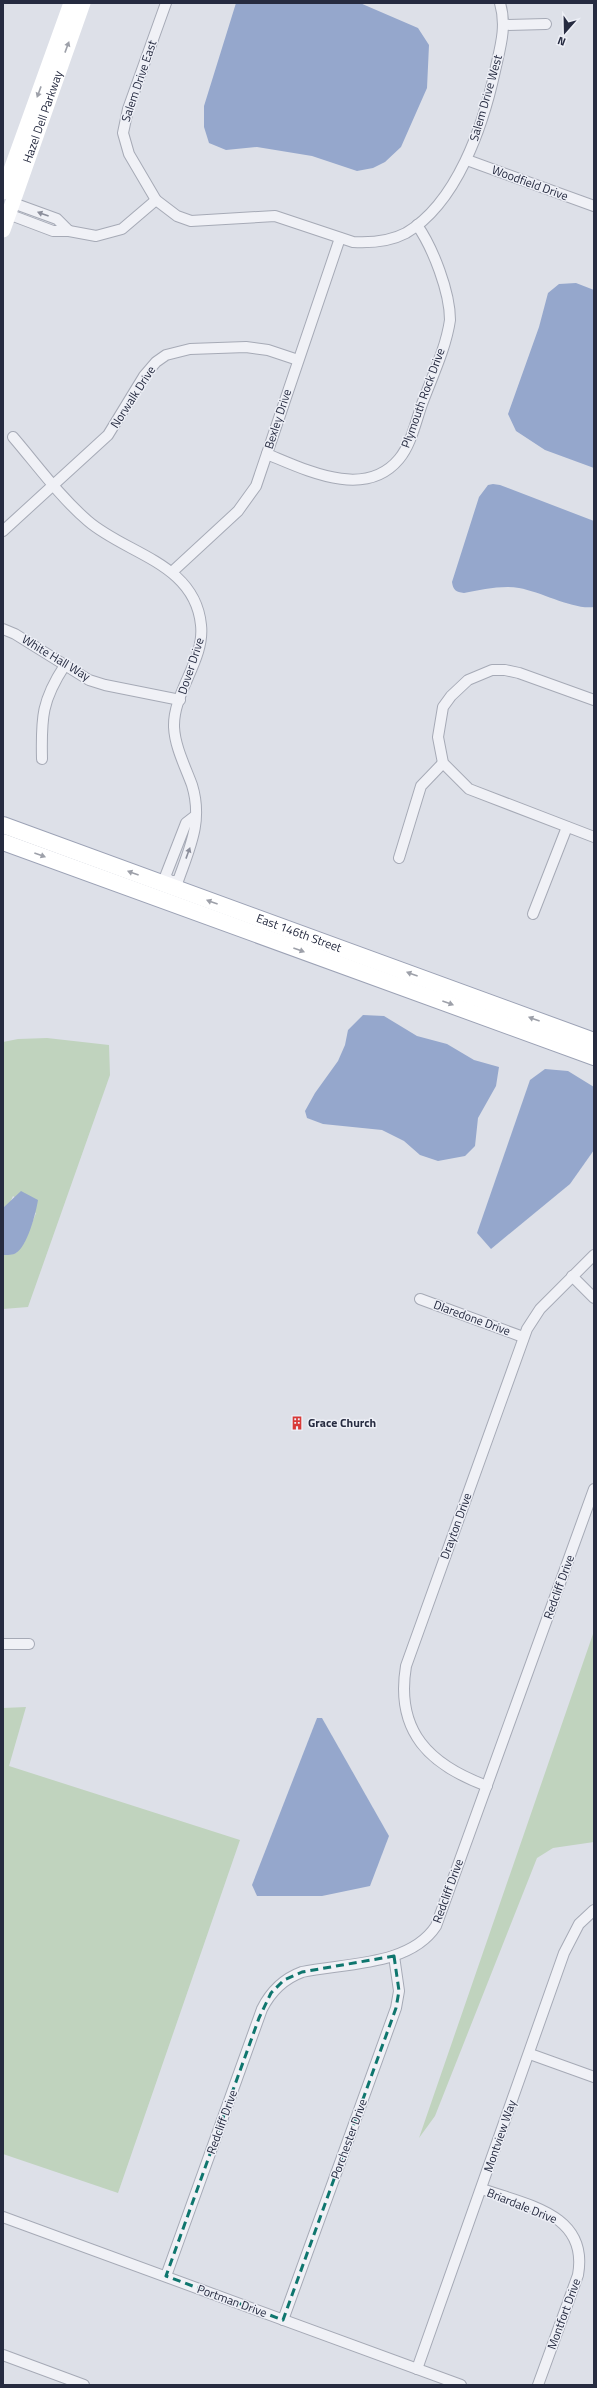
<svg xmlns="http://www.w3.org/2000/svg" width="597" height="2388" font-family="'Titillium Web',sans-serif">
<rect width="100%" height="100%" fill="#dde0e8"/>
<g fill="#c0d3be">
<path d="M 47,1038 L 109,1045 L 110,1075 L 28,1307 L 3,1309 L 3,1255 L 16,1253 L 24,1243 L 36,1213 L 13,1196 L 10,1203 L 3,1208 L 3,1042 L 18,1039 Z"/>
<path d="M 594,1631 L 594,1842 L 553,1848 L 537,1858 L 435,2116 L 419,2138 Z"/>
<path d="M 26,1707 L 9,1766 L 240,1840 L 118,2193 L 3,2154 L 3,1708 Z"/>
</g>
<g fill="#95a7cc">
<path d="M 236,3 L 360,3 L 418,28 L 429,45 L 427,88 L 401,147 L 385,162 L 373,168 L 357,171 L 312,156 L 257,147 L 226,150 L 209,143 L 204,127 L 204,106 Z"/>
<path d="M 576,283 L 594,290 L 594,468 L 545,450 L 516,431 L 508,414 L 539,327 L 548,293 L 559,284 Z"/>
<path d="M 493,484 L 500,485 L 594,521 L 594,607 C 573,610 542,592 519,588 C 502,585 481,590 464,593 C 456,592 453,590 452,582 L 479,497 L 488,485 Z"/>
<path d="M 363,1015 L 384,1016 L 417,1036 L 447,1044 L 474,1060 L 499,1067 L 496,1086 L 478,1118 L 475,1146 L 465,1156 L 438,1161 L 420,1155 L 404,1141 L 382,1130 L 323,1124 L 307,1118 L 305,1111 L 315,1093 L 338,1061 L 345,1045 L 348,1030 Z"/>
<path d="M 545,1069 L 568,1071 L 594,1087 L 594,1150 L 570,1184 L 491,1249 L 477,1233 L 530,1080 Z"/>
<path d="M 21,1191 L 38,1200 C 36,1213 27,1247 16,1253 C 13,1255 7,1255 3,1255 L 3,1208 Z"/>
<path d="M 317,1718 L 322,1718 L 389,1836 L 370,1886 L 322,1896 L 257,1896 L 252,1885 Z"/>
</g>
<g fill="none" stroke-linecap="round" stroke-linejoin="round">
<g stroke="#a6aab6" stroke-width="12">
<g id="street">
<path d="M 166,3 L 128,109 L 123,133 L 129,154 L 156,200 L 177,216 L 191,221 L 275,216 L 353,242 C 371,243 389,242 406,233 C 457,203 483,126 495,71 C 500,48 507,27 500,3"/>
<path d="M 504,25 L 546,24"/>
<path d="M 467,160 L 594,206"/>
<path d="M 13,203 L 57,219 L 69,231"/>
<path d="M 8,214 L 53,231 L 69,231 L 96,236 L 122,229 L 156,200"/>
<path d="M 13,437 C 37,465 60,497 88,521 C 126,554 195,563 201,625 C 205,660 173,692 174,727 C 175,747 185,766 192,785 C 203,821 190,847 178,881 L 171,881 L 165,877 L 186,823 L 195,816"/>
<path d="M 267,454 C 306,470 365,500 399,459 C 411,445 416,421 422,404 C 432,377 446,348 450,320 C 450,292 433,248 417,225"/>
<path d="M 3,531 L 108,435 L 144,376 L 156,362 L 166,355 L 190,349 L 246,347 L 268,350 L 298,360"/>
<path d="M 172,572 L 238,511 L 256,486 L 340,238"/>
<path d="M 3,629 L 15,634 L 89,680 L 105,685 L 180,700"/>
<path d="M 594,700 L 519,673 L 505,670 L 492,670 L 468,680 L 451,696 L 443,707 L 438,737 L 443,763 L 469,789 L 594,837"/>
<path d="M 42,759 C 41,717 42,700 65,665"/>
<path d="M 399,858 L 421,786 L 443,763"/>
<path d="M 533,914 L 567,827"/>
<path d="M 572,1276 L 594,1298"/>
<path d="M 420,1299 L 523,1337"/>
<path d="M 3,1644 L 29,1644"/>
<path d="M 487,1786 C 430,1765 395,1732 406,1666 L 527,1329 L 540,1309 L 594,1255"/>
<path d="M 530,2054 L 594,2077"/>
<path d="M 482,2189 C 527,2205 589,2214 578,2275 L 538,2385"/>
<path d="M 3,2217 L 461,2385"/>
<path d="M 166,2276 L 262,2009 C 271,1991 283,1979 302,1972 C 345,1963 410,1966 436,1926 L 594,1489"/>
<path d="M 283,2320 L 396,2008 L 399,1991 L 394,1956"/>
<path d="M 3,2355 L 84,2385"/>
<path d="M 417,2369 L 564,1953 L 579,1924 L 594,1910"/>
</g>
</g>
<g stroke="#9ca2b5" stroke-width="18">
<g id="primary">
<path id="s2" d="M 3,825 L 594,1041"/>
<path d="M 3,842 L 594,1057"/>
</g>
</g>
<use href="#street" stroke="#f0f1f6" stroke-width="10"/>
<g stroke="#fff" stroke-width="15">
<path d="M 3,192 L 71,3"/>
<path id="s1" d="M 3,230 L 83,3"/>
</g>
<use href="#primary" stroke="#fff" stroke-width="16"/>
</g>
<defs><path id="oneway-solid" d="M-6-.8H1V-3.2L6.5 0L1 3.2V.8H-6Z"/></defs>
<g fill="#9da0a9">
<use href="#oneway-solid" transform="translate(67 47) rotate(-70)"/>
<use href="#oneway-solid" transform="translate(39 92) rotate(110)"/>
<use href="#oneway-solid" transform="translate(40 855) rotate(20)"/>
<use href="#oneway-solid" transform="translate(133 873) rotate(-160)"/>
<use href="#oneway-solid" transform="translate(212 902) rotate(-160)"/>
<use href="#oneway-solid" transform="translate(299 950) rotate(20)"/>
<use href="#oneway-solid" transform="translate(412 974) rotate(-160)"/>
<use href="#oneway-solid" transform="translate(448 1003) rotate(20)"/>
<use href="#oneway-solid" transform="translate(534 1019) rotate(-160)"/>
</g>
<g fill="#8b8e9b">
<use href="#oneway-solid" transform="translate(43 214) rotate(-160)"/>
<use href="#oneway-solid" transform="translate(188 853) rotate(-70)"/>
</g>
<path fill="none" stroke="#0f766e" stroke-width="3" stroke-dasharray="8 5" stroke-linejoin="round" d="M 394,1956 L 399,1991 L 396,2008 L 283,2320 L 166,2276 L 259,2018 L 271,1993 L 284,1980 L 302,1972 Z"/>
<defs>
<g id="building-bare" transform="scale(1.08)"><path d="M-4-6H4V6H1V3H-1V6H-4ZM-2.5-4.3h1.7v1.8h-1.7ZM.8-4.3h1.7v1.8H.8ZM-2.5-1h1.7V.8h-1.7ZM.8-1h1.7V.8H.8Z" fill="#d83937" stroke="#edeff6" stroke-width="2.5" paint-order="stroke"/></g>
</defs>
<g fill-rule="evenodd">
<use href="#building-bare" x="297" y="1423"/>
</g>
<g text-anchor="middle" stroke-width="3" stroke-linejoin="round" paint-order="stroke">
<g font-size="12" fill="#262b40" stroke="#edeff6">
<text transform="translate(139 81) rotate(-71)" y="4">Salem Drive East</text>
<text transform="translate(486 98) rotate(-74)" y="4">Salem Drive West</text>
<text dy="4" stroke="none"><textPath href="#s1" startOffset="120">Hazel Dell Parkway</textPath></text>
<text transform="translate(530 183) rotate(20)" y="4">Woodfield Drive</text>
<text transform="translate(133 397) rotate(-57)" y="4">Norwalk Drive</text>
<text transform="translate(423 398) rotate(-70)" y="4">Plymouth Rock Drive</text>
<text transform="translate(278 419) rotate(-72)" y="4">Bexley Drive</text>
<text transform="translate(56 658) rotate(31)" y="4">White Hall Way</text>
<text transform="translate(191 666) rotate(-72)" y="4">Dover Drive</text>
<text dy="4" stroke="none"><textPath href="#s2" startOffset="315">East 146th Street</textPath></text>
<text transform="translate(472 1318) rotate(20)" y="4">Dlaredone Drive</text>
<text transform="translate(456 1526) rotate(-70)" y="4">Drayton Drive</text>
<text transform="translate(559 1587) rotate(-70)" y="4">Redcliff Drive</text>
<text transform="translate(448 1891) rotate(-70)" y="4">Redcliff Drive</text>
<text transform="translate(222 2122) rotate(-70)" y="4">Redcliff Drive</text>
<text transform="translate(500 2136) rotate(-71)" y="4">Montview Way</text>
<text transform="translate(349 2139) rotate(-70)" y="4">Porchester Drive</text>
<text transform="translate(522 2206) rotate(22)" y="4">Briardale Drive</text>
<text transform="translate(232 2301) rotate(20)" y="4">Portman Drive</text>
<text transform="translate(564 2314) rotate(-70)" y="4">Montfort Drive</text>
</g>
<g font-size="12" font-weight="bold" fill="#262b40" stroke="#edeff6" text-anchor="start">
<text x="308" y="1427">Grace Church</text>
</g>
</g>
<rect width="597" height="2388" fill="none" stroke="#262b40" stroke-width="8"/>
<g transform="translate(565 32) rotate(200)" stroke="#edeff6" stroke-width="3" paint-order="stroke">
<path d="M0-3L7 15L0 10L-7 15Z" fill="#262b40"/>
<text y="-6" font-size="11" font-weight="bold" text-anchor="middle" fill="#262b40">N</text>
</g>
</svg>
